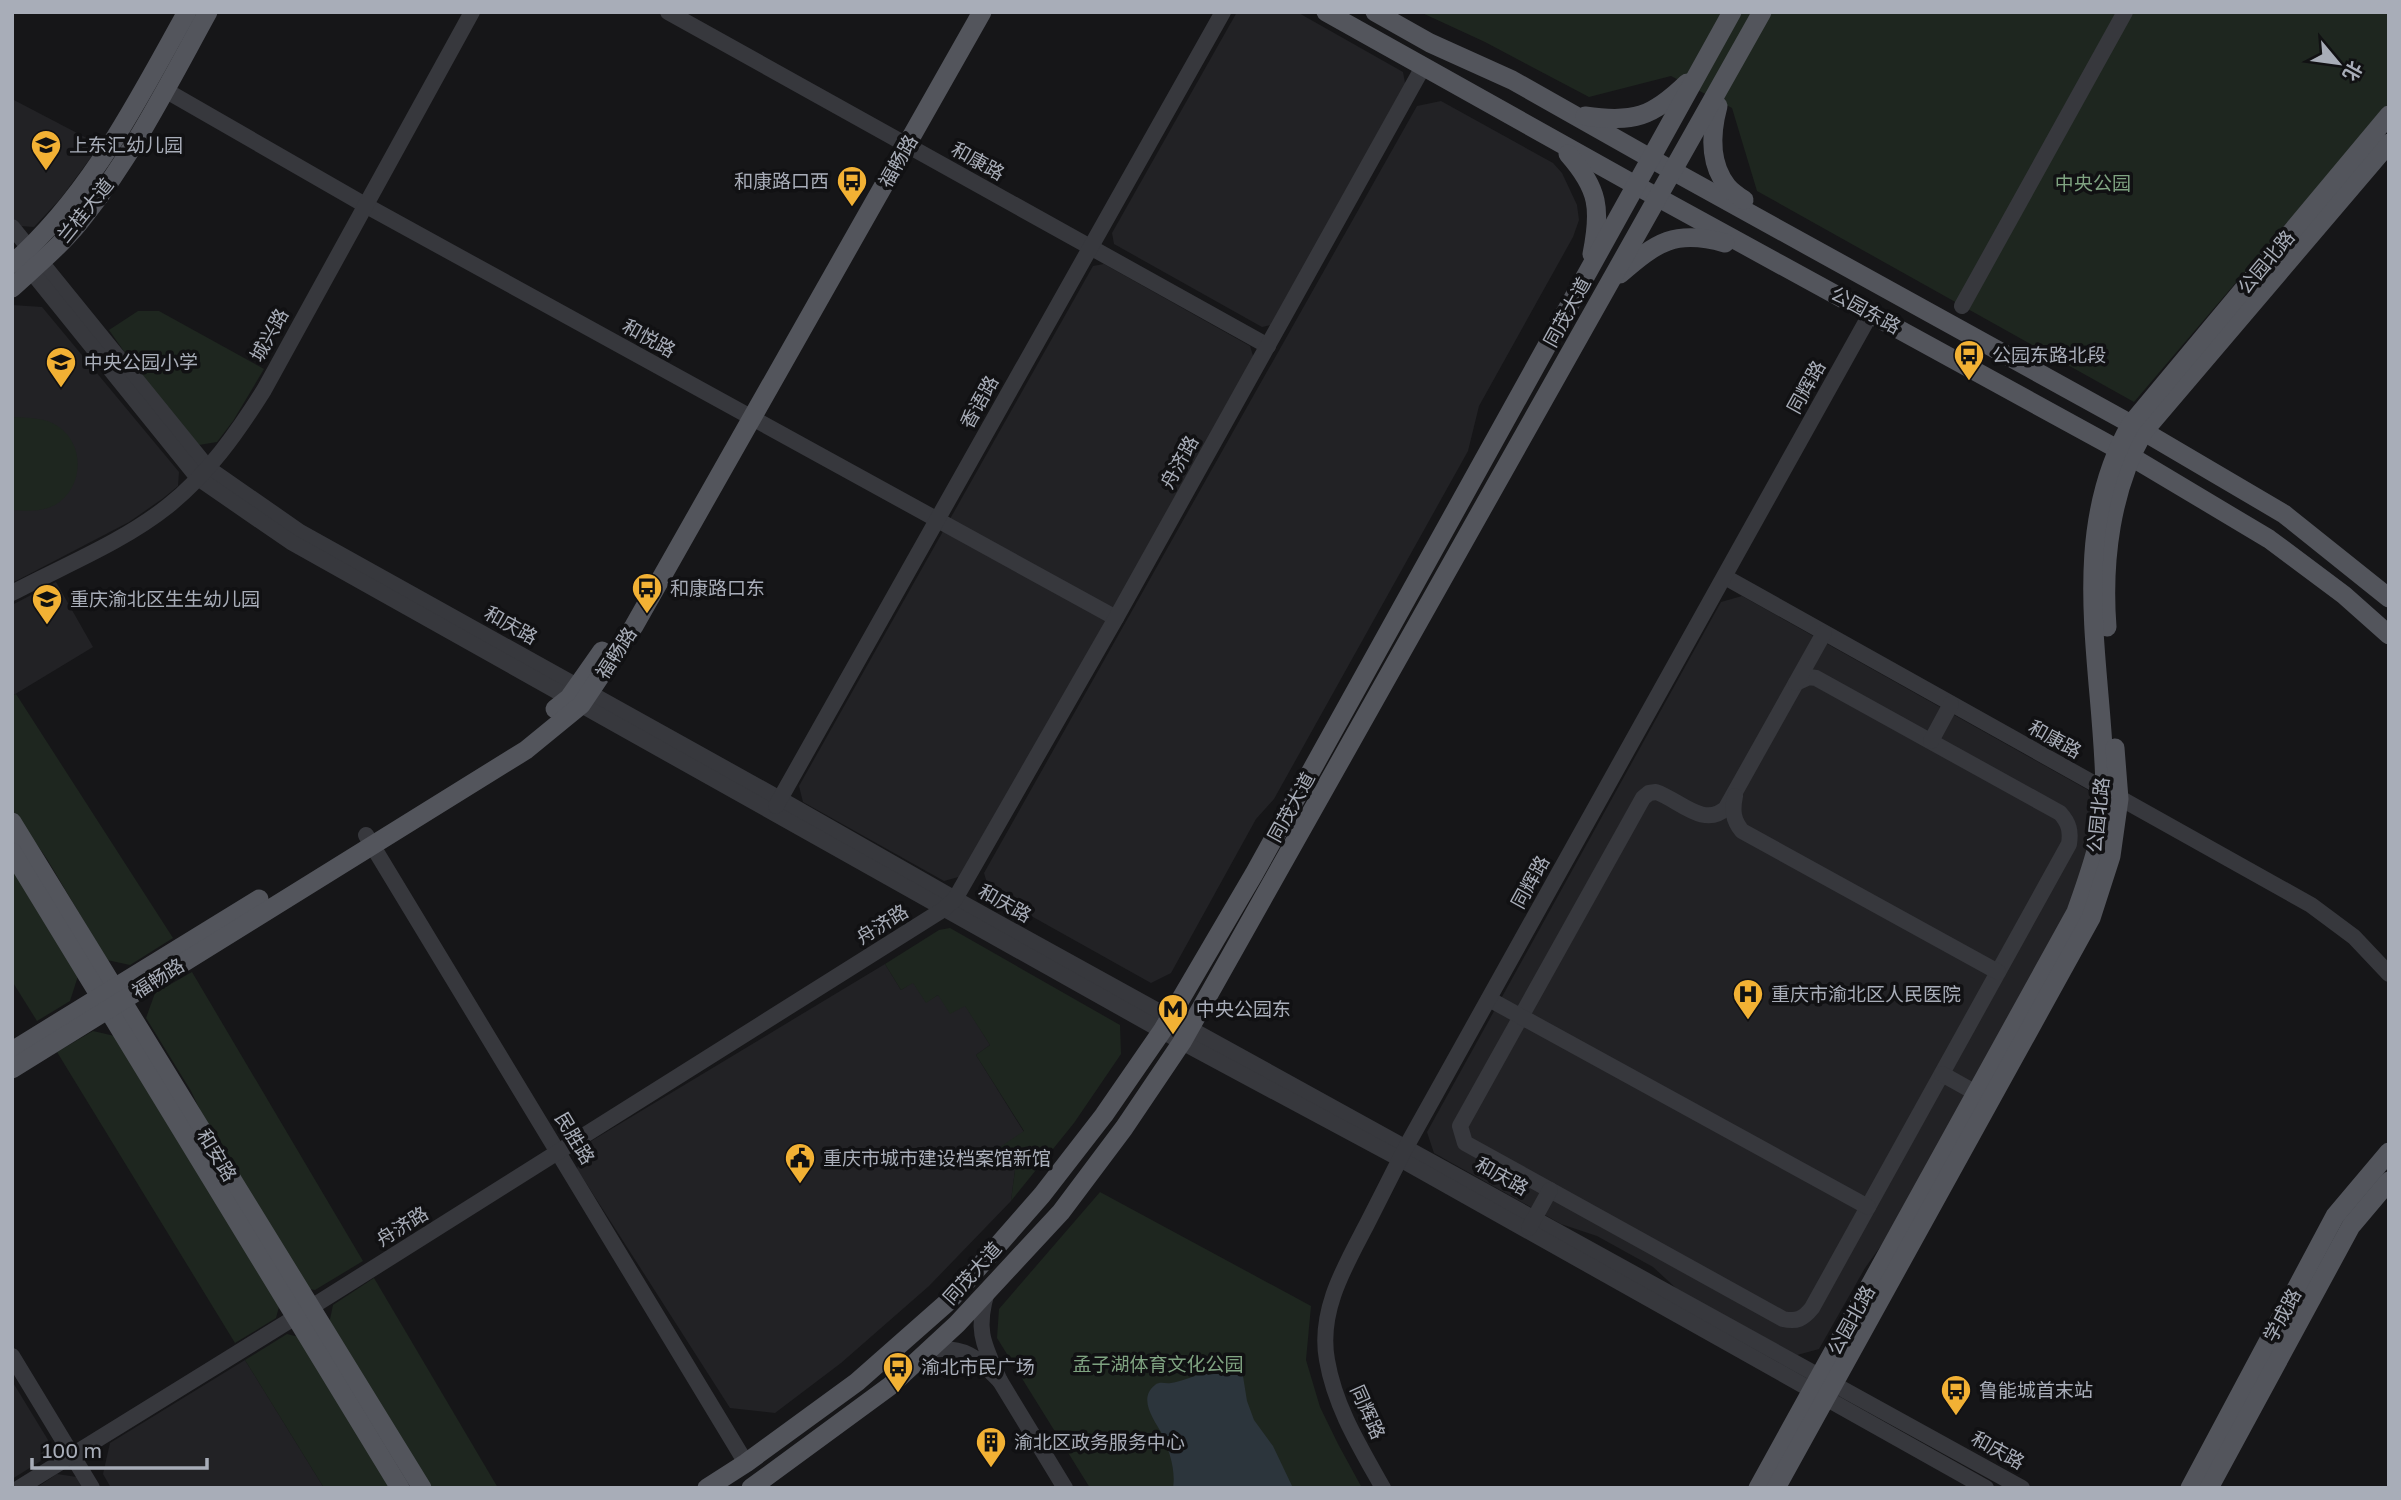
<svg xmlns="http://www.w3.org/2000/svg" width="2401" height="1500" font-family="'Golos Text','Noto Sans SC',sans-serif">
<rect width="100%" height="100%" fill="#161618"/>
<g fill="#222225">
<path d="M 1237,12 L 1297,12 L 1403,72 L 1406,88 L 1275,324 L 1262,327 L 1114,244 L 1112,233 Z"/>
<path d="M 12,99 L 100,145 L 61,198 L 34,227 L 20,226 L 12,217 Z"/>
<path d="M 1441,101 L 1553,163 L 1562,173 L 1577,205 L 1579,220 L 1573,237 L 1479,406 L 1468,451 L 1274,799 L 1256,819 L 1171,973 L 1151,983 L 990,893 L 984,873 L 1417,106 Z"/>
<path d="M 1104,264 L 1250,346 L 1254,359 L 962,876 L 944,881 L 803,802 L 799,786 L 1093,266 Z"/>
<path d="M 12,305 L 42,307 L 179,472 L 178,486 L 162,499 L 129,522 L 12,583 Z"/>
<path d="M 56,582 L 93,647 L 12,696 L 12,605 Z"/>
<path d="M 1742,596 L 2088,790 L 2093,805 L 2088,854 L 2068,910 L 1895,1226 L 1865,1268 L 1819,1349 L 1797,1355 L 1678,1290 L 1653,1267 L 1597,1236 L 1561,1224 L 1434,1153 L 1427,1132 L 1721,602 Z"/>
<path d="M 885,964 L 901,990 L 913,982 L 926,1002 L 938,995 L 965,1005 L 990,1045 L 976,1055 L 1024,1132 L 1015,1170 L 1011,1201 L 929,1286 L 841,1363 L 775,1413 L 730,1408 L 577,1169 L 583,1146 Z"/>
<path d="M 245,1360 L 324,1488 L 111,1488 L 103,1474 L 110,1443 Z"/>
<path d="M 12,1381 L 48,1440 L 44,1459 L 12,1479 Z"/>
<path d="M 57,1474 L 77,1477 L 84,1488 L 36,1488 Z"/>
</g>
<g fill="#1e261f">
<path d="M 1420,12 L 2389,12 L 2389,103 L 2134,402 L 1757,191 L 1732,108 L 1671,76 L 1589,97 L 1485,42 Z"/>
<path d="M 138,311 L 159,311 L 264,369 L 233,421 L 217,442 L 199,445 L 137,370 L 109,330 Z"/>
<path d="M 12,417 C 28,418 46,417 59,427 C 86,446 83,489 55,505 C 42,512 26,511 12,510 Z"/>
<path d="M 16,694 L 173,938 L 130,965 L 107,960 L 47,859 L 12,809 L 12,696 Z"/>
<path d="M 12,866 L 78,976 L 70,1001 L 37,1021 L 12,981 Z"/>
<path d="M 950,928 L 1120,1025 L 1121,1054 L 1074,1123 L 1011,1201 L 1015,1170 L 1000,1147 L 1024,1131 L 976,1055 L 990,1045 L 965,1006 L 950,1014 L 938,995 L 926,1003 L 913,983 L 901,990 L 885,964 L 939,930 Z"/>
<path d="M 192,972 L 363,1261 L 315,1290 L 305,1288 L 210,1131 L 191,1091 L 146,1018 L 155,993 Z"/>
<path d="M 93,1031 L 119,1037 L 280,1303 L 276,1318 L 235,1343 L 57,1052 Z"/>
<path d="M 1100,1192 L 1311,1306 L 1306,1360 L 1320,1407 L 1338,1444 L 1362,1488 L 1090,1488 L 997,1338 L 999,1309 Z"/>
<path d="M 374,1278 L 498,1488 L 430,1488 L 329,1324 L 333,1305 Z"/>
<path d="M 287,1334 L 303,1338 L 394,1488 L 324,1488 L 245,1360 Z"/>
</g>
<path fill="#2c353c" d="M 1224,1358 L 1236,1361 L 1242,1370 L 1247,1401 L 1254,1420 L 1273,1446 L 1293,1488 L 1173,1488 C 1176,1470 1169,1450 1162,1434 C 1155,1421 1137,1399 1155,1385 C 1160,1381 1165,1384 1171,1383 C 1178,1382 1196,1376 1202,1373 C 1211,1368 1214,1361 1224,1358 Z"/>
<g fill="none" stroke-linecap="round" stroke-linejoin="round">
<g stroke="#37383d" stroke-width="16">
<path d="M 668,12 L 1268,346"/>
<path d="M 165,90 L 365,205 L 1116,618"/>
<path d="M 12,227 L 29,248"/>
<path d="M 41,262 L 208,468 L 300,532 L 780,799 L 955,899 L 2022,1488"/>
<path d="M 31,271 L 198,478 L 291,542 L 1182,1042 L 1400,1159 L 1986,1488"/>
<path d="M 1962,306 L 2125,12"/>
<path d="M 1725,577 L 2311,905 L 2354,937 L 2389,974"/>
<path d="M 12,593 C 63,566 123,542 168,506 C 208,474 237,433 264,390 L 472,12"/>
<path d="M 1809,677 L 1816,678 L 2060,813 C 2069,823 2071,831 2069,844 L 1812,1308 C 1803,1319 1797,1322 1783,1319 L 1465,1143 L 1460,1126 L 1643,798 L 1649,793 L 1656,792 C 1678,799 1704,829 1726,808 L 1796,683 Z"/>
<path d="M 1796,683 L 1824,633"/>
<path d="M 1931,741 L 1951,704"/>
<path d="M 1735,796 C 1732,811 1733,820 1742,831 L 1998,972"/>
<path d="M 776,806 L 1223,12"/>
<path d="M 366,835 L 746,1463"/>
<path d="M 1489,999 L 1868,1207"/>
<path d="M 1942,1074 L 1985,1098"/>
<path d="M 1529,1228 L 1550,1190"/>
<path d="M 929,1350 C 964,1345 976,1357 1000,1381 C 984,1345 975,1331 987,1292"/>
<path d="M 12,1356 L 92,1488"/>
<path d="M 1000,1381 L 1065,1488"/>
<path d="M 19,1488 L 310,1308 L 944,909 L 955,899 L 1116,618 L 1423,67"/>
<path d="M 1383,1488 C 1360,1447 1335,1407 1327,1360 C 1318,1311 1345,1266 1367,1224 C 1380,1198 1393,1173 1406,1147 L 1871,313"/>
</g>
<g stroke="#53555c" stroke-width="19">
<path d="M 1326,12 L 1637,186 L 2130,456 L 2269,539 L 2344,595 L 2389,635"/>
<path d="M 1375,12 L 1430,43 L 1512,80 L 1673,171 L 2131,424 L 2284,514 L 2389,598"/>
<path d="M 1718,106 C 1711,132 1709,163 1727,186 C 1731,191 1738,196 1744,200"/>
<path d="M 1585,116 C 1634,123 1652,117 1687,83"/>
<path d="M 1568,154 C 1599,189 1601,209 1592,254"/>
<path d="M 12,264 C 92,193 136,103 187,12"/>
<path d="M 1620,274 C 1657,242 1675,229 1725,243"/>
<path d="M 12,288 C 37,265 65,242 85,215 C 134,153 170,81 208,12"/>
<path d="M 2107,627 C 2102,561 2111,489 2144,431 L 2389,143"/>
<path d="M 555,709 L 569,698 L 602,651"/>
<path d="M 12,822 L 422,1488"/>
<path d="M 12,852 L 400,1488"/>
<path d="M 12,1051 L 259,899"/>
<path d="M 12,1069 L 526,750 L 581,705 L 634,626 L 982,12"/>
<path d="M 707,1488 L 746,1463 L 857,1382 L 950,1300 L 1042,1195 L 1104,1115 L 1162,1031 L 1254,874 L 1732,12"/>
<path d="M 751,1488 L 890,1386 L 957,1324 L 1061,1212 L 1124,1128 L 1182,1042 L 1762,12"/>
<path d="M 1758,1488 L 2076,912 C 2090,872 2105,832 2105,789 C 2103,666 2066,537 2131,424 L 2389,115"/>
<path d="M 1776,1488 L 2091,918 L 2111,856 L 2119,799 L 2115,748"/>
<path d="M 2190,1488 L 2335,1216 L 2389,1152"/>
<path d="M 2209,1488 L 2351,1226 L 2389,1181"/>
</g>
</g>
<defs>
<g id="school-pin" transform="scale(1.575)"><path d="M0 17L-7.5 6A9.5 9.5 0 1 1 7.5 6Z" fill="#f2b134" stroke="#111113"/><path d="M0-5L7-2L0 1L-7-2ZM-4 1L0 2.5L4 1V4Q0 6-4 4Z" fill="#111"/></g>
<g id="bus-pin" transform="scale(1.575)"><path d="M0 17L-7.5 6A9.5 9.5 0 1 1 7.5 6Z" fill="#f2b134" stroke="#111113"/><path d="M-5-6H5V4H4V6H2V4H-2V6H-4V4H-5ZM-3.5-4V0h7V-4ZM-3.5 1.2v1.5H-2V1.2ZM2 1.2v1.5H3.5V1.2Z" fill="#111"/></g>
<g id="hospital-pin" transform="scale(1.575)"><path d="M0 17L-7.5 6A9.5 9.5 0 1 1 7.5 6Z" fill="#f2b134" stroke="#111113"/><path d="M-5-5h3v3.5h4V-5h3V5h-3V1.5h-4V5h-3Z" fill="#111"/></g>
<g id="metro-pin" transform="scale(1.575)"><path d="M0 17L-7.5 6A9.5 9.5 0 1 1 7.5 6Z" fill="#f2b134" stroke="#111113"/><path d="M-5.5 5V-5H-3L0 0L3-5H5.5V5H3V-.5L0 4L-3-.5V5Z" fill="#111"/></g>
<g id="civic-pin" transform="scale(1.575)"><path d="M0 17L-7.5 6A9.5 9.5 0 1 1 7.5 6Z" fill="#f2b134" stroke="#111113"/><path d="M-.6-6.5H3V-4.5H.6V-3L4-1V1h2V6H-6V1h2V-1L-.6-3ZM-1.2 2.5V6h2.4V2.5Z" fill="#111"/></g>
<g id="building-pin" transform="scale(1.575)"><path d="M0 17L-7.5 6A9.5 9.5 0 1 1 7.5 6Z" fill="#f2b134" stroke="#111113"/><path d="M-4-6H4V6H1V3H-1V6H-4ZM-2.5-4.3h1.7v1.8h-1.7ZM.8-4.3h1.7v1.8H.8ZM-2.5-1h1.7V.8h-1.7ZM.8-1h1.7V.8H.8Z" fill="#111"/></g>
</defs>
<g fill-rule="evenodd">
<use href="#school-pin" x="46" y="145"/>
<use href="#bus-pin" x="852" y="181"/>
<use href="#bus-pin" x="1969" y="355"/>
<use href="#school-pin" x="61" y="362"/>
<use href="#bus-pin" x="647" y="588"/>
<use href="#school-pin" x="47" y="599"/>
<use href="#hospital-pin" x="1748" y="994"/>
<use href="#metro-pin" x="1173" y="1009"/>
<use href="#civic-pin" x="800" y="1158"/>
<use href="#bus-pin" x="898" y="1367"/>
<use href="#bus-pin" x="1956" y="1390"/>
<use href="#building-pin" x="991" y="1442"/>
</g>
<g text-anchor="middle" stroke-width="7" stroke-linejoin="round" paint-order="stroke">
<g font-size="19" fill="#a8adb8" stroke="#111113" text-anchor="start">
<text x="69" y="152">上东汇幼儿园</text>
<text x="829" y="188" text-anchor="end">和康路口西</text>
<text x="1992" y="362">公园东路北段</text>
<text x="84" y="369">中央公园小学</text>
<text x="670" y="595">和康路口东</text>
<text x="70" y="606">重庆渝北区生生幼儿园</text>
<text x="1771" y="1001">重庆市渝北区人民医院</text>
<text x="1196" y="1016">中央公园东</text>
<text x="823" y="1165">重庆市城市建设档案馆新馆</text>
<text x="921" y="1374">渝北市民广场</text>
<text x="1979" y="1397">鲁能城首末站</text>
<text x="1014" y="1449">渝北区政务服务中心</text>
</g>
<g font-size="19" fill="#a8adb8" stroke="#111113">
<text transform="translate(898 161) rotate(-60)" y="7">福畅路</text>
<text transform="translate(978 161) rotate(29)" y="7">和康路</text>
<text transform="translate(85 210) rotate(-51)" y="7">兰桂大道</text>
<text transform="translate(2266 262) rotate(-50)" y="7">公园北路</text>
<text transform="translate(1866 310) rotate(29)" y="7">公园东路</text>
<text transform="translate(1567 312) rotate(-61)" y="7">同茂大道</text>
<text transform="translate(269 335) rotate(-61)" y="7">城兴路</text>
<text transform="translate(649 338) rotate(29)" y="7">和悦路</text>
<text transform="translate(1806 387) rotate(-61)" y="7">同辉路</text>
<text transform="translate(979 402) rotate(-61)" y="7">香语路</text>
<text transform="translate(1179 462) rotate(-61)" y="7">舟济路</text>
<text transform="translate(511 625) rotate(29)" y="7">和庆路</text>
<text transform="translate(616 653) rotate(-57)" y="7">福畅路</text>
<text transform="translate(2055 739) rotate(29)" y="7">和康路</text>
<text transform="translate(1291 807) rotate(-61)" y="7">同茂大道</text>
<text transform="translate(2098 815) rotate(-84)" y="7">公园北路</text>
<text transform="translate(1530 882) rotate(-61)" y="7">同辉路</text>
<text transform="translate(1005 903) rotate(29)" y="7">和庆路</text>
<text transform="translate(882 924) rotate(-32)" y="7">舟济路</text>
<text transform="translate(158 978) rotate(-32)" y="7">福畅路</text>
<text transform="translate(575 1138) rotate(59)" y="7">民胜路</text>
<text transform="translate(217 1155) rotate(59)" y="7">和安路</text>
<text transform="translate(1502 1176) rotate(29)" y="7">和庆路</text>
<text transform="translate(402 1226) rotate(-32)" y="7">舟济路</text>
<text transform="translate(972 1273) rotate(-48)" y="7">同茂大道</text>
<text transform="translate(2282 1315) rotate(-62)" y="7">学成路</text>
<text transform="translate(1851 1320) rotate(-61)" y="7">公园北路</text>
<text transform="translate(1368 1412) rotate(66)" y="7">同辉路</text>
<text transform="translate(1998 1450) rotate(29)" y="7">和庆路</text>
</g>
<g font-size="19" fill="#7fa381" stroke="#111113">
<text x="2093" y="190">中央公园</text>
<text x="1158" y="1371">孟子湖体育文化公园</text>
</g>
</g>
<rect width="2401" height="1500" fill="none" stroke="#a8adb8" stroke-width="28"/>
<g transform="translate(2338 63) rotate(119)" stroke="#111113" stroke-width="5" paint-order="stroke">
<path d="M0-5L12 26L0 18L-12 26Z" fill="#a8adb8"/>
<text y="-10" font-size="19" font-weight="bold" text-anchor="middle" fill="#a8adb8">北</text>
</g>
<path d="M32 1458v10h175v-10" fill="none" stroke="#a8adb8" stroke-width="3.5"/>
<text x="42" y="1458" font-size="21" fill="#a8adb8" stroke="#111113" stroke-width="5" paint-order="stroke">100 m</text>
</svg>
